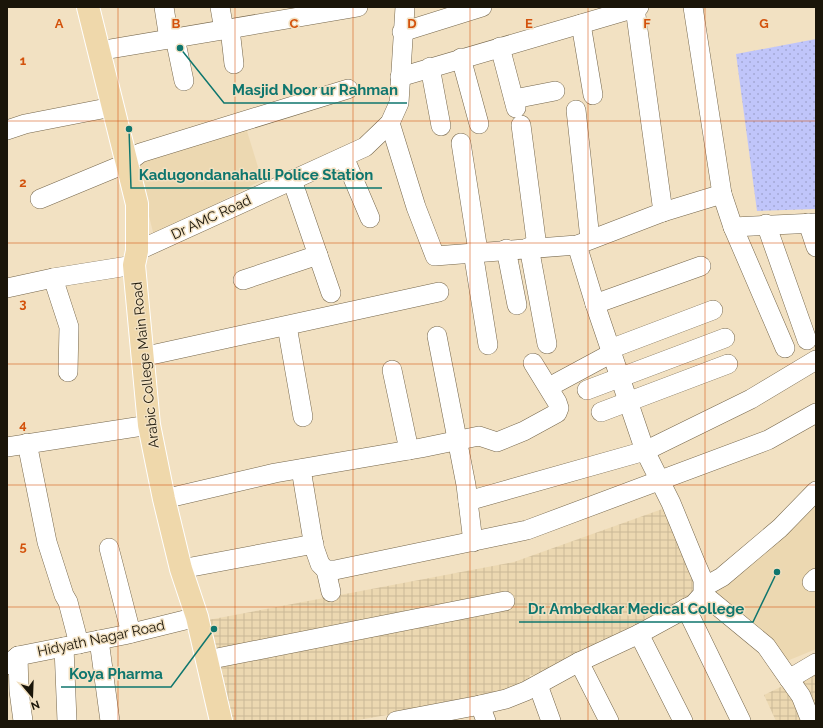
<svg xmlns="http://www.w3.org/2000/svg" width="823" height="728" font-family="Raleway,sans-serif">
<defs>
<pattern id="industrial-grid" width="8" height="8" patternUnits="userSpaceOnUse"><rect width="8" height="8" fill="#ecd8b1"/><path d="M0 4h8M4 0v8" fill="none" stroke="#cab897"/></pattern>
<pattern id="grass-dots" width="8" height="8" patternUnits="userSpaceOnUse"><rect width="8" height="8" fill="#c0c5fa"/><path d="M2 2h.1M6 6h.1" fill="none" stroke="#a4a8d5" stroke-width="1.8" stroke-linecap="round"/></pattern>
</defs>
<rect width="100%" height="100%" fill="#f2e1c2"/>
<g fill="#ecd8b1">
<path d="M 243,118 L 262,180 L 154,236 L 132,149 Z"/>
<path d="M 816,502 L 816,649 L 787,661 L 710,594 Z"/>
</g>
<g fill="url(#industrial-grid)">
<path d="M 668,507 L 700,592 L 547,675 L 530,675 L 527,684 L 516,693 L 352,721 L 230,721 L 208,620 L 514,562 Z"/>
<path d="M 816,670 L 816,721 L 776,721 L 764,695 Z"/>
</g>
<path fill="url(#grass-dots)" d="M 816,39 L 816,209 L 757,211 L 736,54 Z"/>
<g fill="none" stroke-linecap="round" stroke-linejoin="round">
<g stroke="#75664b" stroke-width="20">
<g id="minor">
<path d="M 164,7 L 169,39"/>
<path d="M 220,7 L 224,30"/>
<path d="M 693,7 L 722,194 L 733,227 L 816,223"/>
<path d="M 635,8 L 663,212"/>
<path d="M 581,24 L 593,95"/>
<path d="M 230,29 L 234,64"/>
<path d="M 402,32 L 482,7"/>
<path d="M 175,38 L 184,81"/>
<path d="M 500,47 L 516,108"/>
<path d="M 98,51 L 358,7"/>
<path d="M 461,58 L 479,124"/>
<path d="M 430,67 L 441,126"/>
<path d="M 400,77 L 639,7"/>
<path d="M 514,99 L 555,91"/>
<path d="M 576,110 L 590,239"/>
<path d="M 390,123 L 416,207 L 435,256 L 577,245 L 663,212 L 722,194"/>
<path d="M 521,125 L 537,247"/>
<path d="M 7,130 L 25,124 L 112,107"/>
<path d="M 461,143 L 478,251"/>
<path d="M 344,157 L 370,218"/>
<path d="M 292,180 L 331,293"/>
<path d="M 40,199 L 127,163 L 140,153 L 348,89"/>
<path d="M 808,223 L 816,247"/>
<path d="M 766,224 L 807,340"/>
<path d="M 733,227 L 785,348"/>
<path d="M 529,247 L 547,344"/>
<path d="M 506,249 L 517,305"/>
<path d="M 137,251 L 365,147 L 390,123 L 399,103 L 405,7"/>
<path d="M 473,252 L 488,345"/>
<path d="M 53,278 L 69,327 L 68,372"/>
<path d="M 243,280 L 318,255"/>
<path d="M 7,288 L 53,278 L 134,265"/>
<path d="M 595,304 L 701,266"/>
<path d="M 287,326 L 303,417"/>
<path d="M 437,336 L 466,485 L 473,542"/>
<path d="M 610,349 L 713,310"/>
<path d="M 142,357 L 439,292"/>
<path d="M 392,370 L 409,450"/>
<path d="M 549,387 L 612,353"/>
<path d="M 587,390 L 725,338"/>
<path d="M 601,412 L 728,364"/>
<path d="M 27,443 L 47,542 L 64,595 L 68,602 L 79,644"/>
<path d="M 7,447 L 149,425"/>
<path d="M 301,469 L 314,547 L 320,564 L 326,570 L 335,570 L 527,530 L 768,440 L 816,413"/>
<path d="M 164,499 L 275,473 L 421,448 L 479,436 L 497,442 L 524,431 L 557,413 L 559,408 L 557,402 L 533,363"/>
<path d="M 468,501 L 645,451 L 751,399 L 816,360"/>
<path d="M 109,548 L 131,633"/>
<path d="M 181,569 L 314,544"/>
<path d="M 326,570 L 331,592"/>
<path d="M 812,582 L 816,578"/>
<path d="M 704,587 L 722,577 L 780,528 L 816,491"/>
<path d="M 703,594 L 766,646 L 789,679 L 816,663"/>
<path d="M 686,608 L 741,721"/>
<path d="M 639,634 L 683,721"/>
<path d="M 99,640 L 110,721"/>
<path d="M 64,647 L 67,721"/>
<path d="M 18,656 L 19,691 L 23,721"/>
<path d="M 207,660 L 505,601"/>
<path d="M 579,662 L 609,721"/>
<path d="M 7,665 L 18,656 L 124,635 L 197,617"/>
<path d="M 789,679 L 801,696 L 811,721"/>
<path d="M 538,685 L 551,721"/>
<path d="M 480,705 L 486,721"/>
<path d="M 396,721 L 480,705 L 506,699 L 526,691 L 579,662 L 639,634 L 694,604 L 703,594 L 703,580 L 696,564 L 671,503 L 645,451 L 595,304 L 577,245"/>
</g>
</g>
<g stroke="#fff" stroke-width="24">
<path id="major" d="M 88,7 L 137,204 L 137,251 L 134,265 L 149,425 L 164,499 L 181,569 L 197,617 L 221,721"/>
</g>
<use href="#minor" stroke="#fff" stroke-width="19"/>
<use href="#major" stroke="#efd8ab" stroke-width="22"/>
</g>
<path fill="none" stroke="#d3520c" stroke-width="1" stroke-opacity="0.55" d="M 118,7 L 118,721M 235,7 L 235,721M 353,7 L 353,721M 470,7 L 470,721M 588,7 L 588,721M 705,7 L 705,721M 7,121 L 816,121M 7,243 L 816,243M 7,364 L 816,364M 7,485 L 816,485M 7,607 L 816,607"/>
<g text-anchor="middle" stroke-width="3" stroke-linejoin="round" paint-order="stroke">
<g font-size="14" fill="#1a1509" stroke="#f2e1c2">
<text transform="translate(211 217) rotate(-25)" y="5">Dr AMC Road</text>
<text transform="translate(145 365) rotate(-96)" y="5">Arabic College Main Road</text>
<text transform="translate(101 638) rotate(-12)" y="5">Hidyath Nagar Road</text>
</g>
</g>
<g font-size="13" text-anchor="middle" font-weight="bold" fill="#d3520c" stroke="#f2e1c2" stroke-width="3" stroke-linejoin="round" paint-order="stroke">
<text x="59" y="28">A</text>
<text x="176" y="28">B</text>
<text x="294" y="28">C</text>
<text x="412" y="28">D</text>
<text x="529" y="28">E</text>
<text x="647" y="28">F</text>
<text x="764" y="28">G</text>
<text x="23" y="65">1</text>
<text x="23" y="187">2</text>
<text x="23" y="308">3</text>
<text x="23" y="429">4</text>
<text x="23" y="551">5</text>
</g>
<path fill="none" stroke="#0f766e" stroke-width="1.5" d="M180 48L224 103H407M129 129L131 188H382M777 572L753 622H519M214 629L171 687H61"/>
<g fill="#0f766e" stroke="#f2e1c2" stroke-width="1.5">
<circle cx="180" cy="48" r="4"/>
<circle cx="129" cy="129" r="4"/>
<circle cx="777" cy="572" r="4"/>
<circle cx="214" cy="629" r="4"/>
</g>
<g font-size="15" text-anchor="middle" font-weight="bold" fill="#0f766e" stroke="#f2e1c2" stroke-width="3" stroke-linejoin="round" paint-order="stroke">
<text x="315" y="95">Masjid Noor ur Rahman</text>
<text x="256" y="180">Kadugondanahalli Police Station</text>
<text x="636" y="614">Dr. Ambedkar Medical College</text>
<text x="116" y="679">Koya Pharma</text>
</g>
<rect width="823" height="728" fill="none" stroke="#1a1509" stroke-width="16"/>
<g transform="translate(32 696) rotate(161)" stroke="#f2e1c2" stroke-width="3" paint-order="stroke">
<path d="M0-3L7 15L0 10L-7 15Z" fill="#1a1509"/>
<text y="-6" font-size="11" font-weight="bold" text-anchor="middle" fill="#1a1509">N</text>
</g>
</svg>
